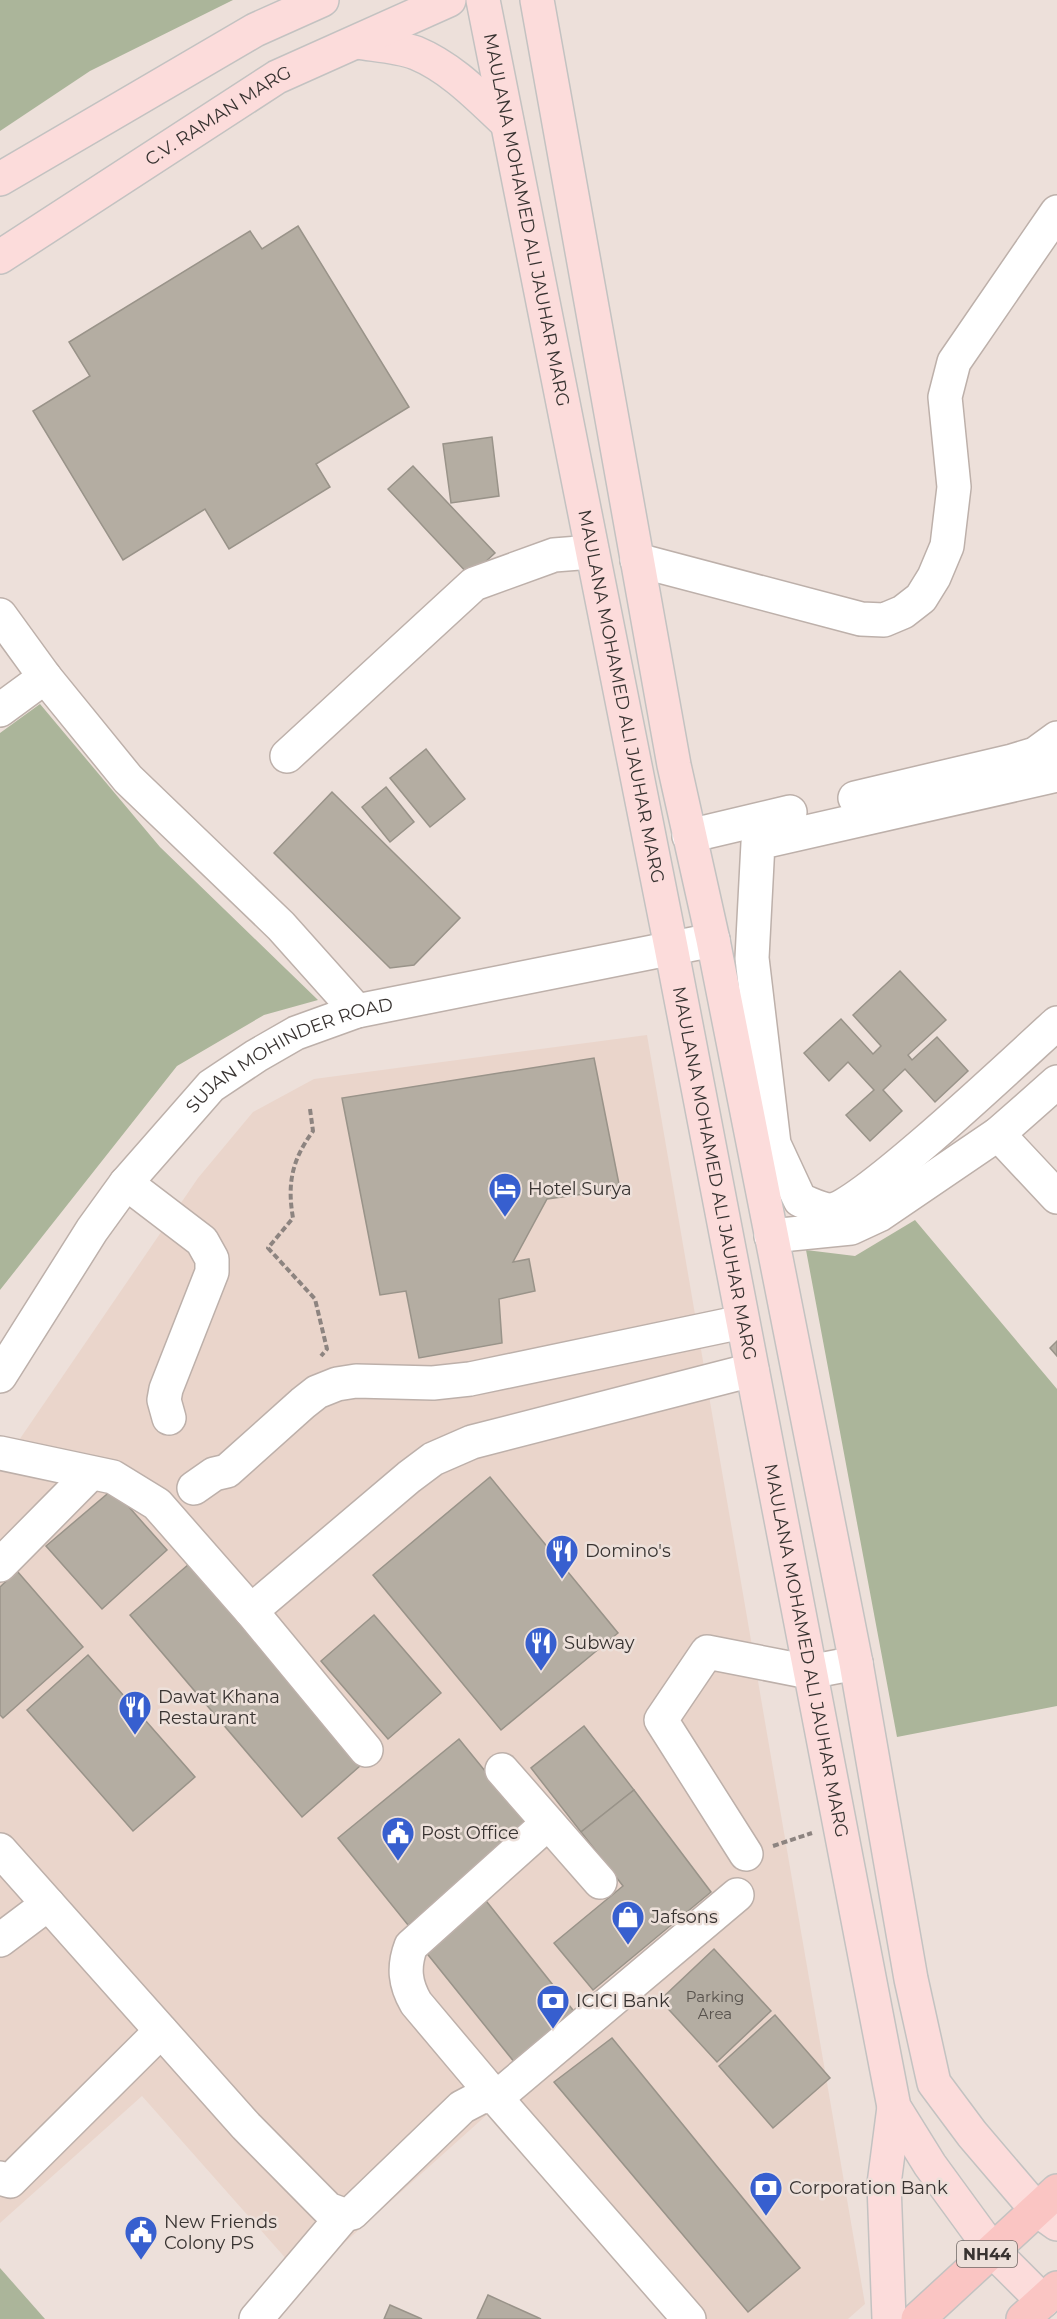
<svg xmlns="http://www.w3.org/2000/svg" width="1057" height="2319" font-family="Montserrat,sans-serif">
<rect width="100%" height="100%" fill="#ede0da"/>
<path fill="#ead5cb" d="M 647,1035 L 865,2304 L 848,2319 L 693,2319 L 500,2103 L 304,2279 L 142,2096 L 0,2223 L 0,1468 L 198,1178 L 253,1112 L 314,1079 Z"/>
<g fill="#abb59a">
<path d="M 0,0 L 233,0 L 90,71 L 0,131 Z"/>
<path d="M 40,704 L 160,847 L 318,1000 L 264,1015 L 177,1066 L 0,1290 L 0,733 Z"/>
<path d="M 915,1220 L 1057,1389 L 1057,1706 L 897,1737 L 806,1250 L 855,1256 Z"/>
<path d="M 0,2268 L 45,2319 L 0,2319 Z"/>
</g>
<g fill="#b4ada2" stroke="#999389" stroke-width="1.5">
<path d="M 298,226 L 409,407 L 316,464 L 330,487 L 229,549 L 205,509 L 123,560 L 33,411 L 90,376 L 69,342 L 250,231 L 262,249 Z"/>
<path d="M 492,437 L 499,496 L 451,503 L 443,444 Z"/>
<path d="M 413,466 L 495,553 L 470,576 L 388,489 Z"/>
<path d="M 426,749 L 465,799 L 430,827 L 390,778 Z"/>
<path d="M 386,787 L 414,822 L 390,842 L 362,807 Z"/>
<path d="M 332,792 L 460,918 L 414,965 L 390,968 L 274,853 Z"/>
<path d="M 900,971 L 946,1020 L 908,1055 L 912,1060 L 937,1037 L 968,1071 L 935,1102 L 905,1069 L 883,1090 L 902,1111 L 870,1141 L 846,1115 L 874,1090 L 848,1062 L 829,1081 L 804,1053 L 841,1019 L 873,1054 L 881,1046 L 853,1015 Z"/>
<path d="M 594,1058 L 620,1189 L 547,1199 L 513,1262 L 529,1259 L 535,1291 L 499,1299 L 502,1343 L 419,1358 L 406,1291 L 380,1295 L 342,1098 Z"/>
<path d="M 1057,1341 L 1057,1356 L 1050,1348 Z"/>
<path d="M 490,1477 L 618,1633 L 501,1730 L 373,1575 Z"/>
<path d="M 113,1489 L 167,1550 L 102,1609 L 46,1546 Z"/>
<path d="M 189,1564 L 360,1766 L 302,1817 L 130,1615 Z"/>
<path d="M 17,1571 L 83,1647 L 3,1718 L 0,1715 L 0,1587 Z"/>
<path d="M 374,1615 L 441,1693 L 388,1739 L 321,1661 Z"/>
<path d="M 88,1655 L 195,1777 L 133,1831 L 27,1710 Z"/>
<path d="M 584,1726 L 634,1790 L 581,1832 L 531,1768 Z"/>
<path d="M 459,1739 L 529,1825 L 408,1925 L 338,1838 Z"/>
<path d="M 634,1790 L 711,1892 L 593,1990 L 554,1943 L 623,1886 L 581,1832 Z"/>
<path d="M 483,1897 L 580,2019 L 519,2068 L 421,1946 Z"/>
<path d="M 714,1949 L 771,2011 L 717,2062 L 660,2000 Z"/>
<path d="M 775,2015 L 830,2078 L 773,2128 L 719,2066 Z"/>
<path d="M 612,2038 L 800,2268 L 748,2312 L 554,2082 Z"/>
<path d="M 488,2295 L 541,2319 L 477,2319 Z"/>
<path d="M 390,2305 L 422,2319 L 384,2319 Z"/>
</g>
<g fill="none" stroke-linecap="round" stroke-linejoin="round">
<g stroke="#bdb0aa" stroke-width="36">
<g id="minor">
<path d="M 637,560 L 861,619 L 884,620 L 903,612 L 921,598 L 934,577 L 947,546 L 954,487 L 945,397 L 954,362 L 1057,212"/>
<path d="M 0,615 L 45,677 L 128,779 L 281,926 L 357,1011"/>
<path d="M 0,710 L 45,677"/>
<path d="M 287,756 L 474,584 L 554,555 L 592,552"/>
<path d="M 1057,772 L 1053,776 L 758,843 L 752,958 L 774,1144 L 800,1200 C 809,1203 821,1210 831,1210 C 858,1210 1026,1051 1057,1023"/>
<path d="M 855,798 L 1012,761 L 1035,754 L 1057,738"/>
<path d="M 689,836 L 790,812"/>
<path d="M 998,1134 L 1057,1197"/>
<path d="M 126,1183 L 202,1241 L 212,1259 L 212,1272 L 166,1389 L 164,1400 L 169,1418"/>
<path d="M 771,1236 L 851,1228 L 879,1215 L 998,1134 L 1057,1082"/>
<path id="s1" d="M 0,1376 L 92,1230 L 126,1183 L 211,1086 L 256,1056 L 296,1033 L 357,1011 L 713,940"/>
<path d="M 0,1453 L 113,1477 L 157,1504 L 251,1611 L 366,1750"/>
<path d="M 194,1488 L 214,1474 L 227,1471 L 303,1403 L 317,1392 L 337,1384 L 356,1381 L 433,1383 L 470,1379 L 742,1322"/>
<path d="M 0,1565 L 91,1473"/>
<path d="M 251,1611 L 409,1477 L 433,1459 L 472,1442 L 752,1370"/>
<path d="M 502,1770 L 600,1882"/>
<path d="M 548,1823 L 411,1946 C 403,1967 405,1984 416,2003 L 496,2098 L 737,1895"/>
<path d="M 0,1850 L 246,2126 L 328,2209 L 344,2215 L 352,2213 L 462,2107 L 483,2096 L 496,2098 L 689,2319"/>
<path d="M 746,1854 L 661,1720 L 707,1652 L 809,1672 L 856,1663"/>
<path d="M 0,1940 L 48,1904"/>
<path d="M 0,2178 L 10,2181 L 161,2031"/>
<path d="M 256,2319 L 344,2215"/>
</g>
</g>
<g stroke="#c3c2c1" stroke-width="36">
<g id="major">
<path id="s2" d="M 483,0 L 671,947 L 894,2107 L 930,2165 L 992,2250 L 1043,2301"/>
<path d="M 537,0 L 674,765 L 713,940 L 856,1663 L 911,1979 L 934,2083 L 972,2134 L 1036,2209 L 1057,2224"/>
<path d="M 357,42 C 375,45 398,46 416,53 C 452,68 479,97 507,123"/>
<path d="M 0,179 L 255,30 L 322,0"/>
<path id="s3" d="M 0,257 L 277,77 L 449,0"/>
<path d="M 889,2319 L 884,2184 L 894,2107"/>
</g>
</g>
<g stroke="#c3c2c1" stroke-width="36">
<g id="highway">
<path d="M 918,2319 L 1057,2191"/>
<path d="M 1023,2319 L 1057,2288"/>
</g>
</g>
<g stroke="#8d8480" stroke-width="4" stroke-dasharray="6 3" stroke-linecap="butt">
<path d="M 310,1109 L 313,1131 C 292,1160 287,1183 293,1218 L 268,1248 L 315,1299 L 327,1349 L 321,1356"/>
<path d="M 773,1846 L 812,1833"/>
</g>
<use href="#minor" stroke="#fff" stroke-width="33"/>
<use href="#major" stroke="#fcdcdb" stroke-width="33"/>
<use href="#highway" stroke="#fac5c3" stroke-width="33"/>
</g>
<defs>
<g id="hotel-pin" transform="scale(1.725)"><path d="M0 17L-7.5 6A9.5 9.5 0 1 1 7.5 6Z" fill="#375fcf" stroke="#ede0da"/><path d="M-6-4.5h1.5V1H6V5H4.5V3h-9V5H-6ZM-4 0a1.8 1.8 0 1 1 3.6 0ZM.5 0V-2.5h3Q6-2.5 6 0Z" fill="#fff"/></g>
<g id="restaurant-pin" transform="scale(1.725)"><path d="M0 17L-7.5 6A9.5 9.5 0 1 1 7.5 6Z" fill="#375fcf" stroke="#ede0da"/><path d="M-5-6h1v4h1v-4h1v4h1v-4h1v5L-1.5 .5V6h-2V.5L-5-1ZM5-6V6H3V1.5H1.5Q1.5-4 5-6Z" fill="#fff"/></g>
<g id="civic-pin" transform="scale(1.725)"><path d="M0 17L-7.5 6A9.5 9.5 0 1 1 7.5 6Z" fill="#375fcf" stroke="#ede0da"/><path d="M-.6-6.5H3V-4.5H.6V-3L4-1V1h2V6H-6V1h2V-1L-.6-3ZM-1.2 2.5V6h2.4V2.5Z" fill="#fff"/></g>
<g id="shop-pin" transform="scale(1.725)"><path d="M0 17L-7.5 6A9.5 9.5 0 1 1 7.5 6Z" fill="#375fcf" stroke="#ede0da"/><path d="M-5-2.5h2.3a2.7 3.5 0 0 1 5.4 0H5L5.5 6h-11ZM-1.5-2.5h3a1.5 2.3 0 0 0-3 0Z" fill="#fff"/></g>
<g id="bank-pin" transform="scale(1.725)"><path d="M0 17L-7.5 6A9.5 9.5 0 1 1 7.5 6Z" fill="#375fcf" stroke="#ede0da"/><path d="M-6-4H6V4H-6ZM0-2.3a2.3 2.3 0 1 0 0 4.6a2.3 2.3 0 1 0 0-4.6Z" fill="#fff"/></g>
</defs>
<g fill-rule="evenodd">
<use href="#hotel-pin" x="505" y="1189"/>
<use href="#restaurant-pin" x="562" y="1551"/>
<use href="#restaurant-pin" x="541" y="1643"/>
<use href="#restaurant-pin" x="135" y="1707"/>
<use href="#civic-pin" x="398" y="1833"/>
<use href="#shop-pin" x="628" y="1917"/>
<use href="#bank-pin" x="553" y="2001"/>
<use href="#bank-pin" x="766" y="2188"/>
<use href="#civic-pin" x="141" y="2232"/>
</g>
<g text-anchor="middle" stroke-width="5" stroke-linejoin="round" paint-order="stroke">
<g font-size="15" fill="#57524d">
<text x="715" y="2002">Parking<tspan x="715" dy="17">Area</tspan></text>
</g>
<rect fill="#ede0da" stroke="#6e6764" stroke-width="1.5" x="957" y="2241" width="60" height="26" rx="4.5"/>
<g font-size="16" font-weight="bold" fill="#383331">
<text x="987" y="2260">NH44</text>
</g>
<g font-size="18" fill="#383331" stroke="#ede0da">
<text dy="6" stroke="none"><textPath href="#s3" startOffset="260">C.V. RAMAN MARG</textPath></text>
<text dy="6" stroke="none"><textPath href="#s2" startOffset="224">MAULANA MOHAMED ALI JAUHAR MARG</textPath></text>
<text dy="6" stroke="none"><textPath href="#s2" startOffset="710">MAULANA MOHAMED ALI JAUHAR MARG</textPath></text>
<text dy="6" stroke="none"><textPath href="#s1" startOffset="444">SUJAN MOHINDER ROAD</textPath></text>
<text dy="6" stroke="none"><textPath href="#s2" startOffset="1196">MAULANA MOHAMED ALI JAUHAR MARG</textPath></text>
<text dy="6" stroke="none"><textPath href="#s2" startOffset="1682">MAULANA MOHAMED ALI JAUHAR MARG</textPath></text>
</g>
<g font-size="18" fill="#383331" stroke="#ede0da" text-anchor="start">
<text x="528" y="1195">Hotel Surya</text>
<text x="585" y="1557">Domino's</text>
<text x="564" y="1649">Subway</text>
<text x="158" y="1703">Dawat Khana<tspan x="158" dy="21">Restaurant</tspan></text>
<text x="421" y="1839">Post Office</text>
<text x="651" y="1923">Jafsons</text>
<text x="576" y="2007">ICICI Bank</text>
<text x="789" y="2194">Corporation Bank</text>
<text x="164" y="2228">New Friends<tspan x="164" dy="21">Colony PS</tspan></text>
</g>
</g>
</svg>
